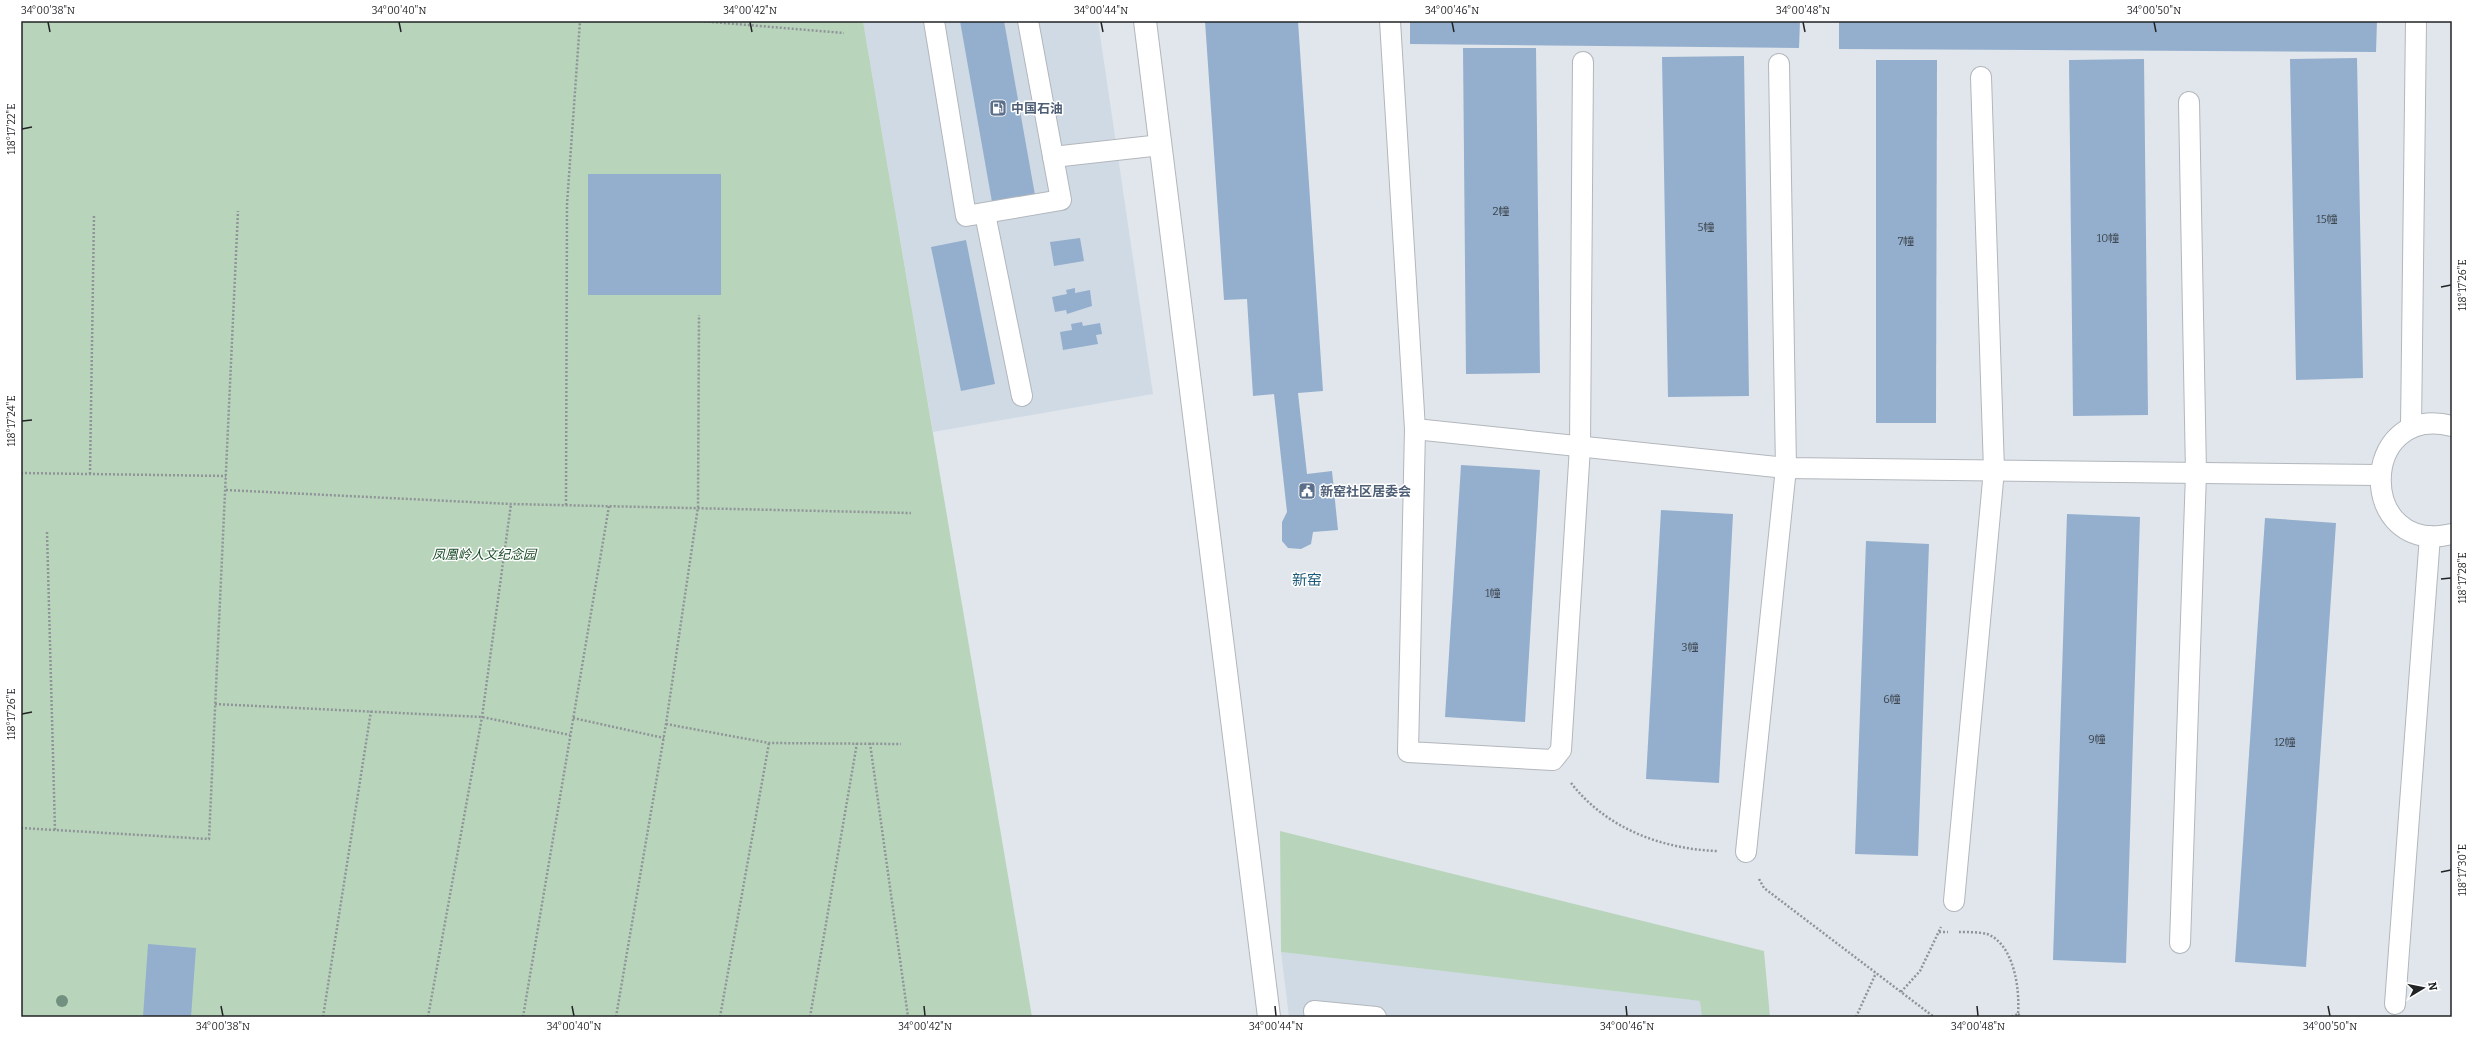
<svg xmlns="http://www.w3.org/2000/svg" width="2473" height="1038" font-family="Bitter,'Noto Sans SC',serif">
<rect width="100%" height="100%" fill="#e1e6ec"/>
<g fill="#d0dae5">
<path d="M 863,21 L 1098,21 L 1153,394 L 933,432 Z"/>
<path d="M 1281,952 L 1701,1001 L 1702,1017 L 1289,1017 Z"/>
</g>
<g fill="#b8d5bc">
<path d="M 21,21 L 863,21 L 1032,1017 L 21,1017 Z"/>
<path d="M 1280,831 L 1764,951 L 1770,1017 L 1702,1017 L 1700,1001 L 1281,952 Z"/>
</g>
<g fill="#94afcd">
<path d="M 960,21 L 1004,21 L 1035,195 L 992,202 Z"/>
<path d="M 1205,21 L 1298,21 L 1323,391 L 1298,393 L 1307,474 L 1332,471 L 1338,530 L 1313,532 L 1311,544 L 1301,549 L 1288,548 L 1282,541 L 1282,522 L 1287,512 L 1274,394 L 1253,396 L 1247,299 L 1224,300 Z"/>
<path d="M 1410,21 L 1800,21 L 1799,48 L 1410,44 Z"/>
<path d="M 1839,21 L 2377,21 L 2376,52 L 1839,49 Z"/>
<path d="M 1463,48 L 1536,48 L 1540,373 L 1466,374 Z"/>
<path d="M 1744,56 L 1749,396 L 1668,397 L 1662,57 Z"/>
<path d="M 2357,58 L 2363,378 L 2296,380 L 2290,59 Z"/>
<path d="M 2144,59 L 2148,415 L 2073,416 L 2069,60 Z"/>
<path d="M 1876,60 L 1937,60 L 1936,423 L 1876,423 Z"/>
<rect x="588" y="174" width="133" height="121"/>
<path d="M 1080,238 L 1084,261 L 1054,266 L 1050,242 Z"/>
<path d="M 966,240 L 995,384 L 961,391 L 931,247 Z"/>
<path d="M 1075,288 L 1075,293 L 1090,290 L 1092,306 L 1067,314 L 1066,310 L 1055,312 L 1052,297 L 1067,294 L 1066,290 Z"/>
<path d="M 1082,322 L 1083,326 L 1100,323 L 1102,334 L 1096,335 L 1098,344 L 1063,350 L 1060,332 L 1072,330 L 1071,324 Z"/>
<path d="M 1461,465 L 1540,470 L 1525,722 L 1445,717 Z"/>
<path d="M 1661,510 L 1733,514 L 1719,783 L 1646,779 Z"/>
<path d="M 2067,514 L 2140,517 L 2126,963 L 2053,960 Z"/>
<path d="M 2265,518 L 2336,523 L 2306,967 L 2235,962 Z"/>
<path d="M 1866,541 L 1929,544 L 1918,856 L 1855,854 Z"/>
<path d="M 148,944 L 196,948 L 191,1017 L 143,1017 Z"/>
</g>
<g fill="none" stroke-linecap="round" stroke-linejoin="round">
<g stroke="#b2b7bc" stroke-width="22">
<g id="service">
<path d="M 934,21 L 966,216 L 1061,200 L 1028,21"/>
<path d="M 1390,21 L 1415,429 L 1786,468 L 2379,475"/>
<path d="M 1053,157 L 1161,145"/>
<path d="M 985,214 L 1022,396"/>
<path d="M 2452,426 C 2358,402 2356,557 2452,534"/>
<path d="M 2411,428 L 2416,21"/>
<path d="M 1415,429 L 1408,752 L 1553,760 L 1561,750 L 1580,447 L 1583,62"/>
<path d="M 1746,852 L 1786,468 L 1779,64"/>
<path d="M 1954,901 L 1994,470 L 1981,77"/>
<path d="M 2180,943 L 2196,473 L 2189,102"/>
<path d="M 2395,1004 L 2430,536"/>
<path d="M 1315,1017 L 1314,1011 L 1376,1017"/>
</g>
</g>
<g stroke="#b2b7bc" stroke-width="24">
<path id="minor" d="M 1145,21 L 1269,1017"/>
</g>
<g stroke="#909498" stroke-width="2.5" stroke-dasharray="2 2" stroke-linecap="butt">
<path d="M 700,21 L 844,33"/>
<path d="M 21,473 L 226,476"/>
<path d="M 90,474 L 94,215"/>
<path d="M 226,490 L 511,504 L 911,513"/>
<path d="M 566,505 L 567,204 L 580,21"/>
<path d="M 47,532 L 55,830"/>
<path d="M 215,704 L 482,717 L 570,735"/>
<path d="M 573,718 L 664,738"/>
<path d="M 666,724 L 769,743 L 901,744"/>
<path d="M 870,743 L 908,1017"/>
<path d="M 1571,783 C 1606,828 1661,849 1717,851"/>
<path d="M 21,828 L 209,839 L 238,211"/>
<path d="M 1759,879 L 1764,888 L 1934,1017"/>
<path d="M 1939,932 L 1948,932"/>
<path d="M 1959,932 C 1967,932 1980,932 1987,934 C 2014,944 2020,989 2018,1014 L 2011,1017"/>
<path d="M 1901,992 L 1920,971 L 1941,927"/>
<path d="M 2018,1014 L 2022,1017"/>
<path d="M 323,1017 L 371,711"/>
<path d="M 428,1017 L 482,717 L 511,504"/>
<path d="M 523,1017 L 609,506"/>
<path d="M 616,1017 L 666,724 L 698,507 L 699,315"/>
<path d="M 720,1017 L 769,743"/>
<path d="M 810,1017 L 857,743"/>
<path d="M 1856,1017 L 1876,973"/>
</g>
<use href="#service" stroke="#fff" stroke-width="20"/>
<use href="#minor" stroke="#fff" stroke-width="22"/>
</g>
<circle fill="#72907f" cx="62" cy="1001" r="6"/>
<path fill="none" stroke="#212325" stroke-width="1.5" d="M 48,22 L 50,32M 399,22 L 401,32M 750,22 L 752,32M 1101,22 L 1103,32M 1452,22 L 1454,32M 1803,22 L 1805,32M 2154,22 L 2156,32M 22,129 L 32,127M 2441,287 L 2451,285M 22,421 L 32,420M 2441,579 L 2451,578M 22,714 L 32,712M 2441,872 L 2451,870M 221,1006 L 223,1016M 572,1006 L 574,1016M 924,1006 L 925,1016M 1275,1006 L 1276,1016M 1626,1006 L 1627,1016M 1977,1006 L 1978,1016M 2328,1006 L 2330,1016"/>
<defs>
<g id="fuel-square" transform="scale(0.9)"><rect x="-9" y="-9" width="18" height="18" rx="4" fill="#5c6f8a" stroke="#fff"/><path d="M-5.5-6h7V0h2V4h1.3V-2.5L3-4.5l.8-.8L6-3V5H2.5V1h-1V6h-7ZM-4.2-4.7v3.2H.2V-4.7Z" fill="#fff"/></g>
<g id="civic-square" transform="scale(0.9)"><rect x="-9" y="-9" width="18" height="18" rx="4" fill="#5c6f8a" stroke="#fff"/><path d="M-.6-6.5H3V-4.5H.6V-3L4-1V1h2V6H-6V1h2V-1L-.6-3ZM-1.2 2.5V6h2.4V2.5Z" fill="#fff"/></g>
</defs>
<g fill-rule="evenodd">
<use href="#fuel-square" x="998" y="108"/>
<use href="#civic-square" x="1307" y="491"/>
</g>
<g text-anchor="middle" stroke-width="3" stroke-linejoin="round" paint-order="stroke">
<g font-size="11" fill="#3e464f">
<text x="1501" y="215">2幢</text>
<text x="2327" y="223">15幢</text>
<text x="1706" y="231">5幢</text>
<text x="2108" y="242">10幢</text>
<text x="1906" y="245">7幢</text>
<text x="1493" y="597">1幢</text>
<text x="1690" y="651">3幢</text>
<text x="1892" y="703">6幢</text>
<text x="2097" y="743">9幢</text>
<text x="2285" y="746">12幢</text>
</g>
<g font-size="13" font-weight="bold" fill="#4e5e75" stroke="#fff" text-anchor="start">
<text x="1011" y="113">中国石油</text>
<text x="1320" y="496">新窑社区居委会</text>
</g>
<g font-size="13" font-style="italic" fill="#184a26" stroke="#fff">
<text x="484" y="559">凤凰岭人文纪念园</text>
</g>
<g font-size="15" fill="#1d5a7a" stroke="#fff">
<text x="1307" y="585">新窑</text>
</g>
</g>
<rect width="2473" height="1038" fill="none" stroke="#ffffff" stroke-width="44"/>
<g transform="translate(2423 988) rotate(80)" stroke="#ffffff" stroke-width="3" paint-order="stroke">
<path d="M0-3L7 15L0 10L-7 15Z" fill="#212325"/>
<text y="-6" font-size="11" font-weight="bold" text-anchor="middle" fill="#212325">N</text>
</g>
<rect x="22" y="22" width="2429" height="994" fill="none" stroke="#212325" stroke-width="1.5"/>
<g font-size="10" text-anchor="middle" fill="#212325">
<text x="48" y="14">34°00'38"N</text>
<text x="399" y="14">34°00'40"N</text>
<text x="750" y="14">34°00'42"N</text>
<text x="1101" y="14">34°00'44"N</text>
<text x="1452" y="14">34°00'46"N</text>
<text x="1803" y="14">34°00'48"N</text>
<text x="2154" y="14">34°00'50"N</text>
<text transform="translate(11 129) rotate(-90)" y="4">118°17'22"E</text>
<text transform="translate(2462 285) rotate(-90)" y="4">118°17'26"E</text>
<text transform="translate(11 421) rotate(-90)" y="4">118°17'24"E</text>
<text transform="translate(2462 578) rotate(-90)" y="4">118°17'28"E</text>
<text transform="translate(11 714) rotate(-90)" y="4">118°17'26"E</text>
<text transform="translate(2462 870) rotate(-90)" y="4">118°17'30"E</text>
<text x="223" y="1030">34°00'38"N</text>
<text x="574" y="1030">34°00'40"N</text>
<text x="925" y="1030">34°00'42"N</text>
<text x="1276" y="1030">34°00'44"N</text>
<text x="1627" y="1030">34°00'46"N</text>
<text x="1978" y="1030">34°00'48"N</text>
<text x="2330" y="1030">34°00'50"N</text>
</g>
</svg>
